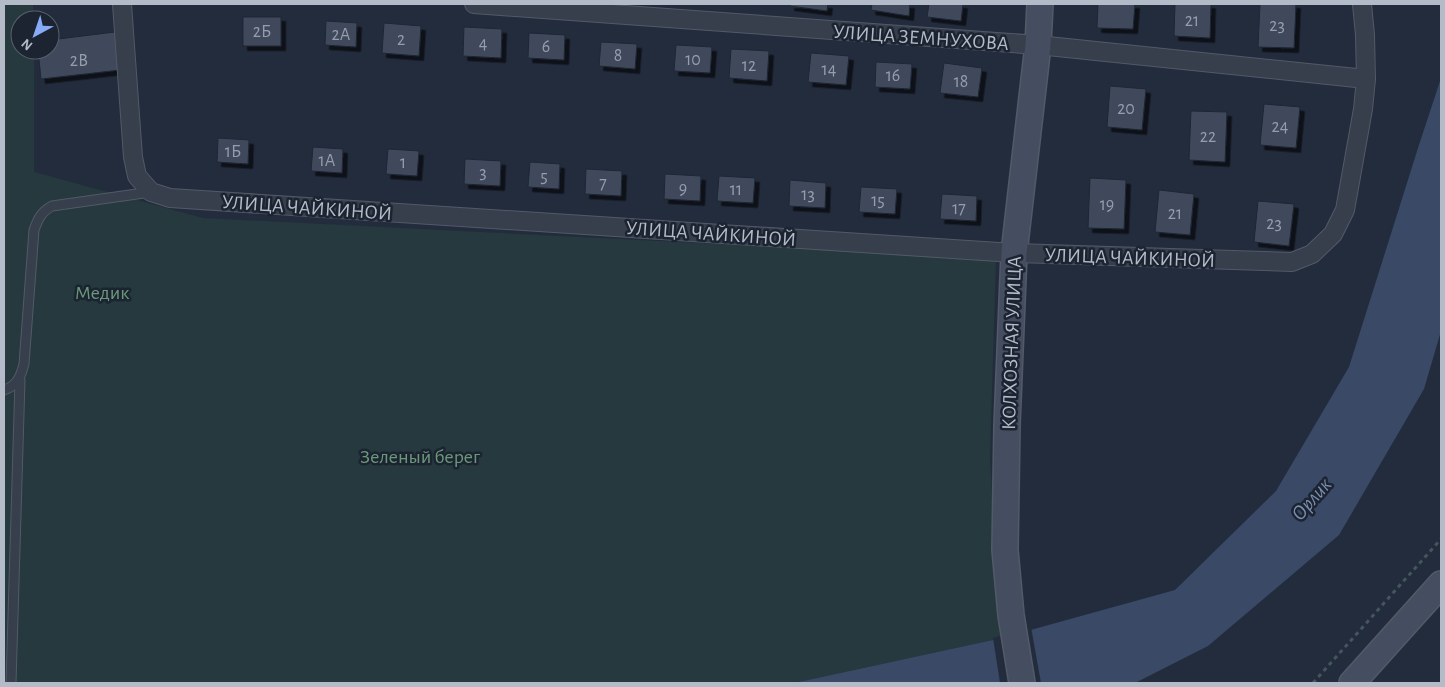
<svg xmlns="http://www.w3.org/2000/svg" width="1445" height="687" font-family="'Alegreya Sans',sans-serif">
<defs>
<filter id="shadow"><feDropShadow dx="4.5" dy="4.5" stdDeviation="0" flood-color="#0009"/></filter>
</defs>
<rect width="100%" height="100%" fill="#232c3d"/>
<path fill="#25393e" d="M 4,4 L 33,4 L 33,20 L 20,20 L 20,50 L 34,50 L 34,172 L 203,218 L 996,258 L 990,460 L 1002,638 L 794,683 L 4,683 Z"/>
<path fill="#394966" d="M 1441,78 L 1441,331 L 1424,389 L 1339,535 L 1208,646 L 1135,683 L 794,683 L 1002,638 L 1175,590 L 1276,491 L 1349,367 L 1418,148 Z"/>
<path fill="#232c3d" d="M 1031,627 L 1041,683 L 1000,683 L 993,638 Z"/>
<g fill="#3f4a5c" stroke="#1e2634" filter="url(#shadow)">
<path d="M 790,4 L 828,4 L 827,11 L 790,6 Z"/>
<path d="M 872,4 L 910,4 L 909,16 L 871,10 Z"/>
<path d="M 929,4 L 963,4 L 961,21 L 927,17 Z"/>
<path d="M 1098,4 L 1135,4 L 1133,29 L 1097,28 Z"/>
<path d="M 1175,4 L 1211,4 L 1210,38 L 1174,36 Z"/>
<path d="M 1260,4 L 1296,4 L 1294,48 L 1258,47 Z"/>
<rect x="243" y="17" width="38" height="29"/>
<path d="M 326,21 L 357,23 L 356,47 L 325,45 Z"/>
<path d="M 384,23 L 421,26 L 419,56 L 382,53 Z"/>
<path d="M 464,27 L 502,29 L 501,58 L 463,56 Z"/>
<path d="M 115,32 L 120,70 L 41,79 L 38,50 L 50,50 L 50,40 Z"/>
<path d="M 529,33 L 565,35 L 564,60 L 528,58 Z"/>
<path d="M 601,42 L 637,44 L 635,69 L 599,66 Z"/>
<path d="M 676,45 L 712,47 L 710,73 L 674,71 Z"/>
<path d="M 731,49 L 769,51 L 767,81 L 729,78 Z"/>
<path d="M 811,53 L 849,56 L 846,85 L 808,82 Z"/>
<path d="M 876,62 L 912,64 L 910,89 L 875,87 Z"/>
<path d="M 944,63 L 982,68 L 978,97 L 940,93 Z"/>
<path d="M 1110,86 L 1146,89 L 1142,130 L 1107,127 Z"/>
<path d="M 1264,104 L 1300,107 L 1296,148 L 1260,145 Z"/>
<path d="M 1191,111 L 1227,112 L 1225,162 L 1189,160 Z"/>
<path d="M 218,138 L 249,140 L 248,164 L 217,162 Z"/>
<path d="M 313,147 L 343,149 L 342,173 L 311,171 Z"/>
<path d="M 388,149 L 419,151 L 417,176 L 386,174 Z"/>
<path d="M 465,159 L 501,161 L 500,186 L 464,184 Z"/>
<path d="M 530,162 L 560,164 L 559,189 L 528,187 Z"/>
<path d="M 586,169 L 622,171 L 621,196 L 585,194 Z"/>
<path d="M 665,174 L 701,176 L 700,201 L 664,199 Z"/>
<path d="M 719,176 L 755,178 L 753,203 L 717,201 Z"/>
<path d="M 1090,178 L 1126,180 L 1124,229 L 1088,228 Z"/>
<path d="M 790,180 L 826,183 L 825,208 L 789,206 Z"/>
<path d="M 861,187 L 897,189 L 895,214 L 859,212 Z"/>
<path d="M 1159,190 L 1194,194 L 1190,235 L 1155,232 Z"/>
<path d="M 942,194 L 977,196 L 976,221 L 940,219 Z"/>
<path d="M 1258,201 L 1294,204 L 1289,246 L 1254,242 Z"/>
</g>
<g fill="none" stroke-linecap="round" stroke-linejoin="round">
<g stroke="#525a68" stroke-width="11">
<g id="lane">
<path d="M 4,390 C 17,386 21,376 24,364 L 34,230 C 38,219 41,212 52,206 L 151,192"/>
<path d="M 11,683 L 20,380"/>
</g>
</g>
<g stroke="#525a68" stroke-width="20">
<g id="street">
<path d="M 122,4 L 133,157 L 137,176 L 151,192 L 170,198 L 1014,253 L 1292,262 L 1312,254 L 1333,234 L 1345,210 L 1363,109 L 1366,79 L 1365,35 L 1362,4"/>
<path d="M 474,4 L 1038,45 L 1366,79"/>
</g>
</g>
<g stroke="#525a68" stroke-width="28">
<g id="secondary">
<path d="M 1022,683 L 1011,615 L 1005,550 L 1007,425 L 1014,253 L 1038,45 L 1040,4"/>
<path d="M 1352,683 L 1441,584"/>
</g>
</g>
<path stroke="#43565b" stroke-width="3" stroke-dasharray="4 4" stroke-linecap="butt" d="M 1313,683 L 1441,539"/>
<use href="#lane" stroke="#373f4d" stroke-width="9"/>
<use href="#street" stroke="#373f4d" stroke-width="18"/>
<use href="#secondary" stroke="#454d60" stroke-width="25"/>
</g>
<g text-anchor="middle" stroke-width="5" stroke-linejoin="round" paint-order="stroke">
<g font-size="18" fill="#969ead">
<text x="1192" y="26">21</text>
<text x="1277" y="31">23</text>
<text x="262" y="37">2Б</text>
<text x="341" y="40">2А</text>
<text x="401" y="45">2</text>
<text x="483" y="49">4</text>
<text x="546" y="52">6</text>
<text x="618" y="61">8</text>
<text x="693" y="65">10</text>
<text x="79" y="66">2В</text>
<text x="749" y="71">12</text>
<text x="829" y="75">14</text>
<text x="893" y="81">16</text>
<text x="961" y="87">18</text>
<text x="1126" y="114">20</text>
<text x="1280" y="132">24</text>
<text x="1208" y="142">22</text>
<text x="233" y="157">1Б</text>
<text x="327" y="166">1А</text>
<text x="403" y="168">1</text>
<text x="483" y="178">3</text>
<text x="544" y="182">5</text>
<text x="603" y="189">7</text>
<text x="683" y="194">9</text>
<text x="736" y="195">11</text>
<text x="808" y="200">13</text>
<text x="878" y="206">15</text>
<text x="1107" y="210">19</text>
<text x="959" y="214">17</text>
<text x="1175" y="219">21</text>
<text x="1274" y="229">23</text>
</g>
<g font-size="20" fill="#b3bac8" stroke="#1c2432">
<text transform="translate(921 37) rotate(4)" y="7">УЛИЦА ЗЕМНУХОВА</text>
<text transform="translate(307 207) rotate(4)" y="7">УЛИЦА ЧАЙКИНОЙ</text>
<text transform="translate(711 233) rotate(4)" y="7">УЛИЦА ЧАЙКИНОЙ</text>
<text transform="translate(1130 257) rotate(2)" y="7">УЛИЦА ЧАЙКИНОЙ</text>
<text transform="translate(1011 343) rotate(-88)" y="7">КОЛХОЗНАЯ УЛИЦА</text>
</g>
<g font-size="20" fill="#6a9979" stroke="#1c2432">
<text x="102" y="299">Медик</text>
<text x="420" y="463">Зеленый берег</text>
</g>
<g font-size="21" font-style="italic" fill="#7b8eb0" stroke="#1c2432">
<text transform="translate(1311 499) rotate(-49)" y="7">Орлик</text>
</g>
</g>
<rect width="1445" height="687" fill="none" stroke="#b3bac8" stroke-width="10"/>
<g transform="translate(35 35) rotate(220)"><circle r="24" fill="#1c2432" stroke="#58606e"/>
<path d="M0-4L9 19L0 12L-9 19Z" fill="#88abf8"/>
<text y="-8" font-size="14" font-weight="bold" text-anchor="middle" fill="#b3bac8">N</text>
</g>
</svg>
